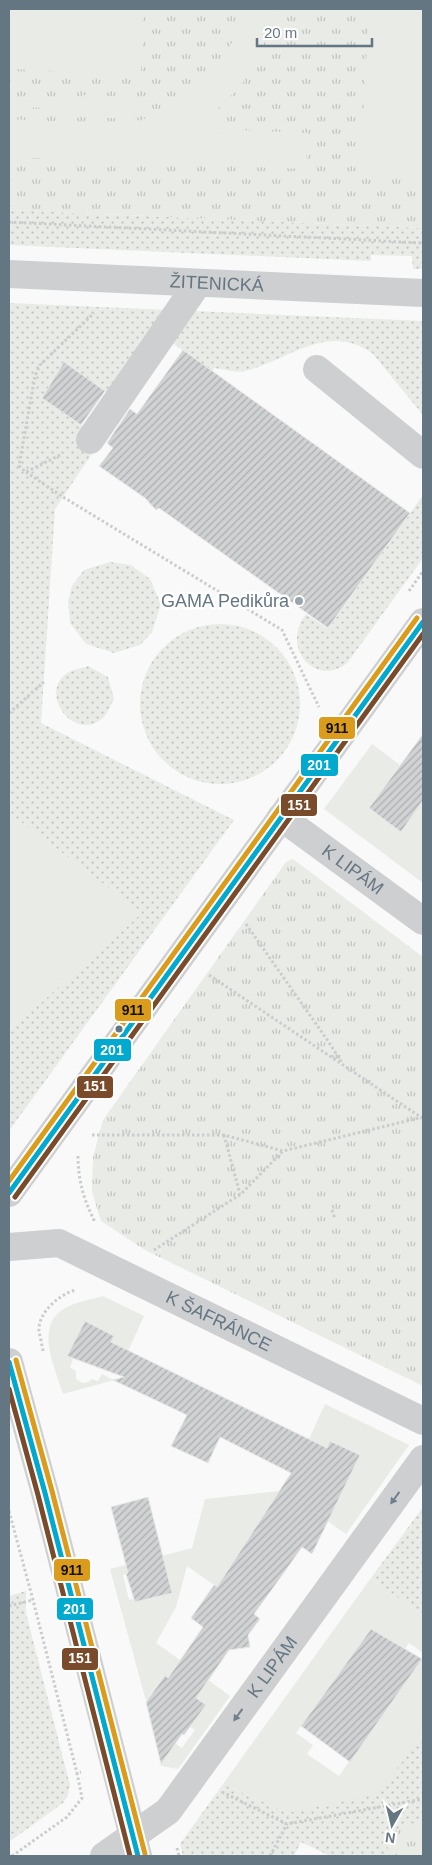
<svg xmlns="http://www.w3.org/2000/svg" width="432" height="1865" font-family="Arial,sans-serif">
<defs>
<pattern id="grass-dots" width="8" height="8" patternUnits="userSpaceOnUse" patternTransform="scale(1.25)"><rect width="8" height="8" fill="#e8ebe6"/><path d="M2 2h.1M6 6h.1" fill="none" stroke="#c0c3c0" stroke-width="1.8" stroke-linecap="round"/></pattern>
<pattern id="park-tufts" width="24" height="20" patternUnits="userSpaceOnUse" patternTransform="scale(1.25)"><rect width="24" height="20" fill="#e8ebe6"/><path d="M3 7l-1-3M5 7V3M7 7l1-3M15 17l-1-3M17 17v-4M19 17l1-3" fill="none" stroke="#c0c3c0"/></pattern>
<pattern id="building-hatch" width="6" height="6" patternUnits="userSpaceOnUse" patternTransform="scale(1.25)"><rect width="6" height="6" fill="#d0d2d3"/><path d="M-1 1l2-2M0 6l6-6M5 7l2-2" fill="none" stroke="#acafb1"/></pattern>
</defs>
<rect width="100%" height="100%" fill="#f9f9f9"/>
<g fill="url(#grass-dots)" fill-rule="evenodd">
<path d="M 9,210 L 423,228 L 423,269 L 413,269 L 412,256 L 371,255 L 371,261 L 9,245 Z"/>
<path d="M 9,303 L 423,321 L 423,415 L 372,353 C 326,322 290,360 245,371 C 236,373 223,369 214,368 L 212,371 L 168,340 L 55,509 L 41,723 L 234,820 L 9,1131 L 9,1031 L 142,913 L 9,813 ZM 67,365 L 107,393 L 82,426 L 42,398 Z"/>
<path d="M 423,495 L 423,558 L 348,662 C 318,689 279,649 306,614 L 328,629 Z"/>
<path d="M 110,562 L 131,565 L 150,579 L 161,604 L 152,632 L 140,645 L 114,653 L 86,644 L 70,623 L 68,601 L 72,586 L 84,570 Z"/>
<circle cx="220" cy="704" r="80"/>
<path d="M 88,666 L 108,677 L 114,699 C 111,704 108,713 104,717 C 74,745 36,691 69,672 C 75,669 83,668 88,666 Z"/>
<path d="M 423,1507 L 423,1616 L 371,1578 Z"/>
<path d="M 26,1591 L 26,1613 L 70,1785 L 68,1795 L 63,1803 L 9,1842 L 9,1596 Z"/>
<path d="M 423,1733 L 423,1856 L 330,1856 L 301,1842 L 294,1856 L 183,1856 L 180,1844 L 223,1784 L 288,1813 L 422,1736 Z"/>
</g>
<g fill="url(#park-tufts)">
<path d="M 9,9 L 423,9 L 423,228 L 9,210 Z"/>
<path d="M 293,859 L 423,957 L 423,1386 L 145,1250 L 101,1221 L 92,1192 L 93,1157 L 103,1120 L 286,862 Z"/>
<path d="M 423,1819 L 423,1856 L 392,1856 L 382,1837 Z"/>
</g>
<g fill="#e8ebe6">
<path d="M 9,9 L 144,9 L 141,75 L 9,69 Z"/>
<path d="M 243,9 L 274,9 L 262,50 L 240,87 L 198,128 L 308,133 L 306,169 L 9,157 L 9,119 L 113,124 L 141,120 L 167,111 L 211,80 L 236,35 Z"/>
<path d="M 369,9 L 423,9 L 423,176 L 360,172 Z"/>
<path d="M 82,95 L 137,98 L 135,119 L 81,117 L 81,114 L 60,109 L 9,106 L 9,99 L 59,101 L 81,97 Z"/>
<path d="M 372,744 L 400,765 L 369,808 L 401,831 L 423,800 L 423,883 L 324,809 Z"/>
<path d="M 9,813 L 142,913 L 9,1031 Z"/>
<path d="M 103,1296 L 144,1316 L 128,1351 L 111,1342 L 113,1336 L 85,1322 L 67,1356 L 73,1359 L 70,1367 L 76,1371 L 76,1379 L 82,1383 L 88,1382 L 92,1379 L 98,1381 L 102,1374 L 114,1380 L 63,1394 C 56,1369 35,1329 62,1310 C 74,1302 90,1300 103,1296 Z"/>
<path d="M 325,1404 L 409,1445 L 346,1534 L 319,1515 L 343,1490 L 360,1455 L 331,1441 L 327,1448 L 309,1439 Z"/>
<path d="M 280,1491 L 239,1553 L 227,1594 L 187,1566 L 176,1607 L 156,1643 L 180,1660 L 168,1677 L 164,1675 L 146,1701 L 110,1569 L 126,1565 L 128,1573 L 123,1575 L 129,1600 L 134,1599 L 158,1557 L 192,1548 L 205,1499 Z"/>
<path d="M 371,1578 L 423,1616 L 423,1653 L 409,1643 L 404,1650 L 371,1629 L 296,1733 L 313,1745 L 307,1754 L 339,1776 L 423,1657 L 423,1733 L 379,1794 L 288,1813 L 223,1784 Z"/>
<path d="M 208,1680 L 230,1696 L 178,1769 L 161,1766 L 156,1742 L 169,1752 L 175,1743 L 182,1748 L 195,1730 L 190,1727 L 206,1705 L 196,1698 Z"/>
</g>
<g fill="url(#building-hatch)" stroke="#e8e8e8">
<path d="M 183,350 L 410,513 L 328,628 L 159,508 L 156,510 L 145,498 L 99,466 L 113,448 L 107,443 L 130,409 L 137,414 Z"/>
<path d="M 64,362 L 105,391 L 81,425 L 42,398 Z"/>
<path d="M 423,734 L 423,800 L 401,832 L 369,808 Z"/>
<path d="M 85,1321 L 114,1336 L 111,1342 L 327,1448 L 330,1441 L 360,1455 L 312,1554 L 302,1547 L 278,1581 L 254,1614 L 260,1619 L 248,1635 L 250,1647 L 229,1650 L 196,1698 L 206,1705 L 184,1735 L 182,1734 L 161,1764 L 146,1702 L 165,1675 L 168,1678 L 203,1627 L 191,1618 L 214,1585 L 217,1587 L 291,1473 L 220,1437 L 208,1463 L 171,1446 L 187,1415 L 113,1380 L 124,1377 L 67,1356 Z"/>
<path d="M 148,1497 L 172,1593 L 135,1602 L 126,1574 L 128,1573 L 111,1507 Z"/>
<path d="M 371,1629 L 422,1659 L 350,1762 L 301,1726 Z"/>
</g>
<g fill="none" stroke-linecap="round" stroke-linejoin="round">
<g stroke="#cbcccd" stroke-width="3" stroke-dasharray="2.5 2.5" stroke-linecap="butt">
<path d="M 9,222 L 423,243"/>
<path d="M 60,455 L 26,472 L 19,466 L 35,376 L 40,365 L 94,313"/>
<path d="M 26,472 L 63,497 L 282,630 L 319,707"/>
<path d="M 409,591 L 423,571"/>
<path d="M 9,713 L 44,682"/>
<path d="M 246,924 L 328,1041 L 342,1063"/>
<path d="M 209,975 L 422,1118 L 423,1121"/>
<path d="M 92,1135 L 224,1135 L 283,1151 L 423,1117"/>
<path d="M 224,1135 L 240,1194"/>
<path d="M 78,1156 C 78,1180 84,1201 95,1222"/>
<path d="M 332,1210 L 335,1219"/>
<path d="M 154,1250 L 241,1194 L 283,1151"/>
<path d="M 43,1351 C 42,1344 40,1337 39,1331 C 38,1312 59,1295 75,1290"/>
<path d="M 9,1511 L 33,1600 L 77,1773"/>
<path d="M 9,1606 L 33,1600"/>
<path d="M 222,1792 L 287,1824 L 423,1799"/>
<path d="M 177,1848 L 179,1856"/>
<path d="M 12,1856 L 67,1817 L 82,1798 L 77,1773 L 81,1772"/>
<path d="M 270,1856 L 287,1824"/>
</g>
<g stroke="#cecfd0" stroke-width="28">
<path id="s1" d="M 9,274 L 423,293"/>
<path d="M 317,369 L 423,455"/>
<path d="M 90,440 L 198,283"/>
<path id="s2" d="M 281,817 L 423,921"/>
<path d="M 9,1193 L 423,622"/>
<path id="s3" d="M 9,1247 L 59,1243 L 423,1421"/>
<path d="M 9,1362 L 45,1493 L 138,1856"/>
<path id="s4" d="M 104,1856 L 168,1811 L 423,1459"/>
</g>
<g stroke="#fff" stroke-width="9">
<g id="bus-1">
<path d="M 9,1193 L 423,622"/>
<path d="M 9,1362 L 45,1493 L 138,1856"/>
</g>
</g>
<g stroke="#fff" stroke-width="9">
<g id="bus-2">
<path d="M 15,1197 L 423,634"/>
<path d="M 9,1389 L 38,1495 L 130,1856"/>
</g>
</g>
<g stroke="#fff" stroke-width="9">
<g id="bus-3">
<path d="M 9,1181 L 417,618"/>
<path d="M 16,1360 L 52,1491 L 145,1854"/>
</g>
</g>
<use href="#bus-1" stroke="#00a9ce" stroke-width="5"/>
<use href="#bus-2" stroke="#7a4b2a" stroke-width="5"/>
<use href="#bus-3" stroke="#da9c1a" stroke-width="5"/>
</g>
<defs><path id="oneway-solid" d="M-6-.8H1V-3.2L6.5 0L1 3.2V.8H-6Z" transform="scale(1.25)"/></defs>
<g fill="#707f8b">
<use href="#oneway-solid" transform="translate(395 1498) rotate(126)"/>
<use href="#oneway-solid" transform="translate(238 1715) rotate(126)"/>
</g>
<circle fill="#99a4ac" stroke="#fff" stroke-width="2" cx="299" cy="601" r="5"/>
<circle fill="#657683" stroke="#fff" stroke-width="2" cx="119" cy="1029" r="4.5"/>
<g text-anchor="middle" stroke-width="5" stroke-linejoin="round" paint-order="stroke">
<g font-size="18" fill="#657683" stroke="#fff">
<text dy="6" stroke="none"><textPath href="#s1" startOffset="208">ŽITENICKÁ</textPath></text>
<text dy="6" stroke="none"><textPath href="#s2" startOffset="89">K LIPÁM</textPath></text>
<text dy="6" stroke="none"><textPath href="#s3" startOffset="228">K ŠAFRÁNCE</textPath></text>
<text dy="6" stroke="none"><textPath href="#s4" startOffset="256">K LIPÁM</textPath></text>
</g>
<g font-size="18" fill="#657683" stroke="#fff" text-anchor="end">
<text x="289" y="607">GAMA Pedikůra</text>
</g>
</g>
<g stroke="#fff" stroke-width="2">
<rect x="318" y="716" width="38" height="24" rx="5" fill="#da9c1a"/>
<rect x="300" y="753" width="39" height="24" rx="5" fill="#00a9ce"/>
<rect x="280" y="793" width="38" height="24" rx="5" fill="#7a4b2a"/>
<rect x="114" y="998" width="38" height="24" rx="5" fill="#da9c1a"/>
<rect x="93" y="1038" width="39" height="24" rx="5" fill="#00a9ce"/>
<rect x="76" y="1075" width="38" height="24" rx="5" fill="#7a4b2a"/>
<rect x="53" y="1558" width="38" height="24" rx="5" fill="#da9c1a"/>
<rect x="56" y="1597" width="38" height="24" rx="5" fill="#00a9ce"/>
<rect x="61" y="1647" width="38" height="24" rx="5" fill="#7a4b2a"/>
</g>
<g font-size="14" text-anchor="middle" font-weight="bold" fill="#fff">
<text x="319" y="770">201</text>
<text x="299" y="810">151</text>
<text x="112" y="1055">201</text>
<text x="95" y="1091">151</text>
<text x="75" y="1614">201</text>
<text x="80" y="1663">151</text>
</g>
<g font-size="14" text-anchor="middle" font-weight="bold" fill="#111">
<text x="337" y="733">911</text>
<text x="133" y="1015">911</text>
<text x="72" y="1575">911</text>
</g>
<rect width="432" height="1865" fill="none" stroke="#657683" stroke-width="20"/>
<g transform="translate(392 1825) rotate(188)" stroke="#ffffff" stroke-width="4" paint-order="stroke">
<path d="M0-4L9 19L0 12L-9 19Z" fill="#657683"/>
<text y="-8" font-size="14" font-weight="bold" text-anchor="middle" fill="#657683">N</text>
</g>
<path d="M257 38v8h115v-8" fill="none" stroke="#657683" stroke-width="2.5"/>
<text x="264" y="38" font-size="15" fill="#657683" stroke="#ffffff" stroke-width="4" paint-order="stroke">20 m</text>
</svg>
